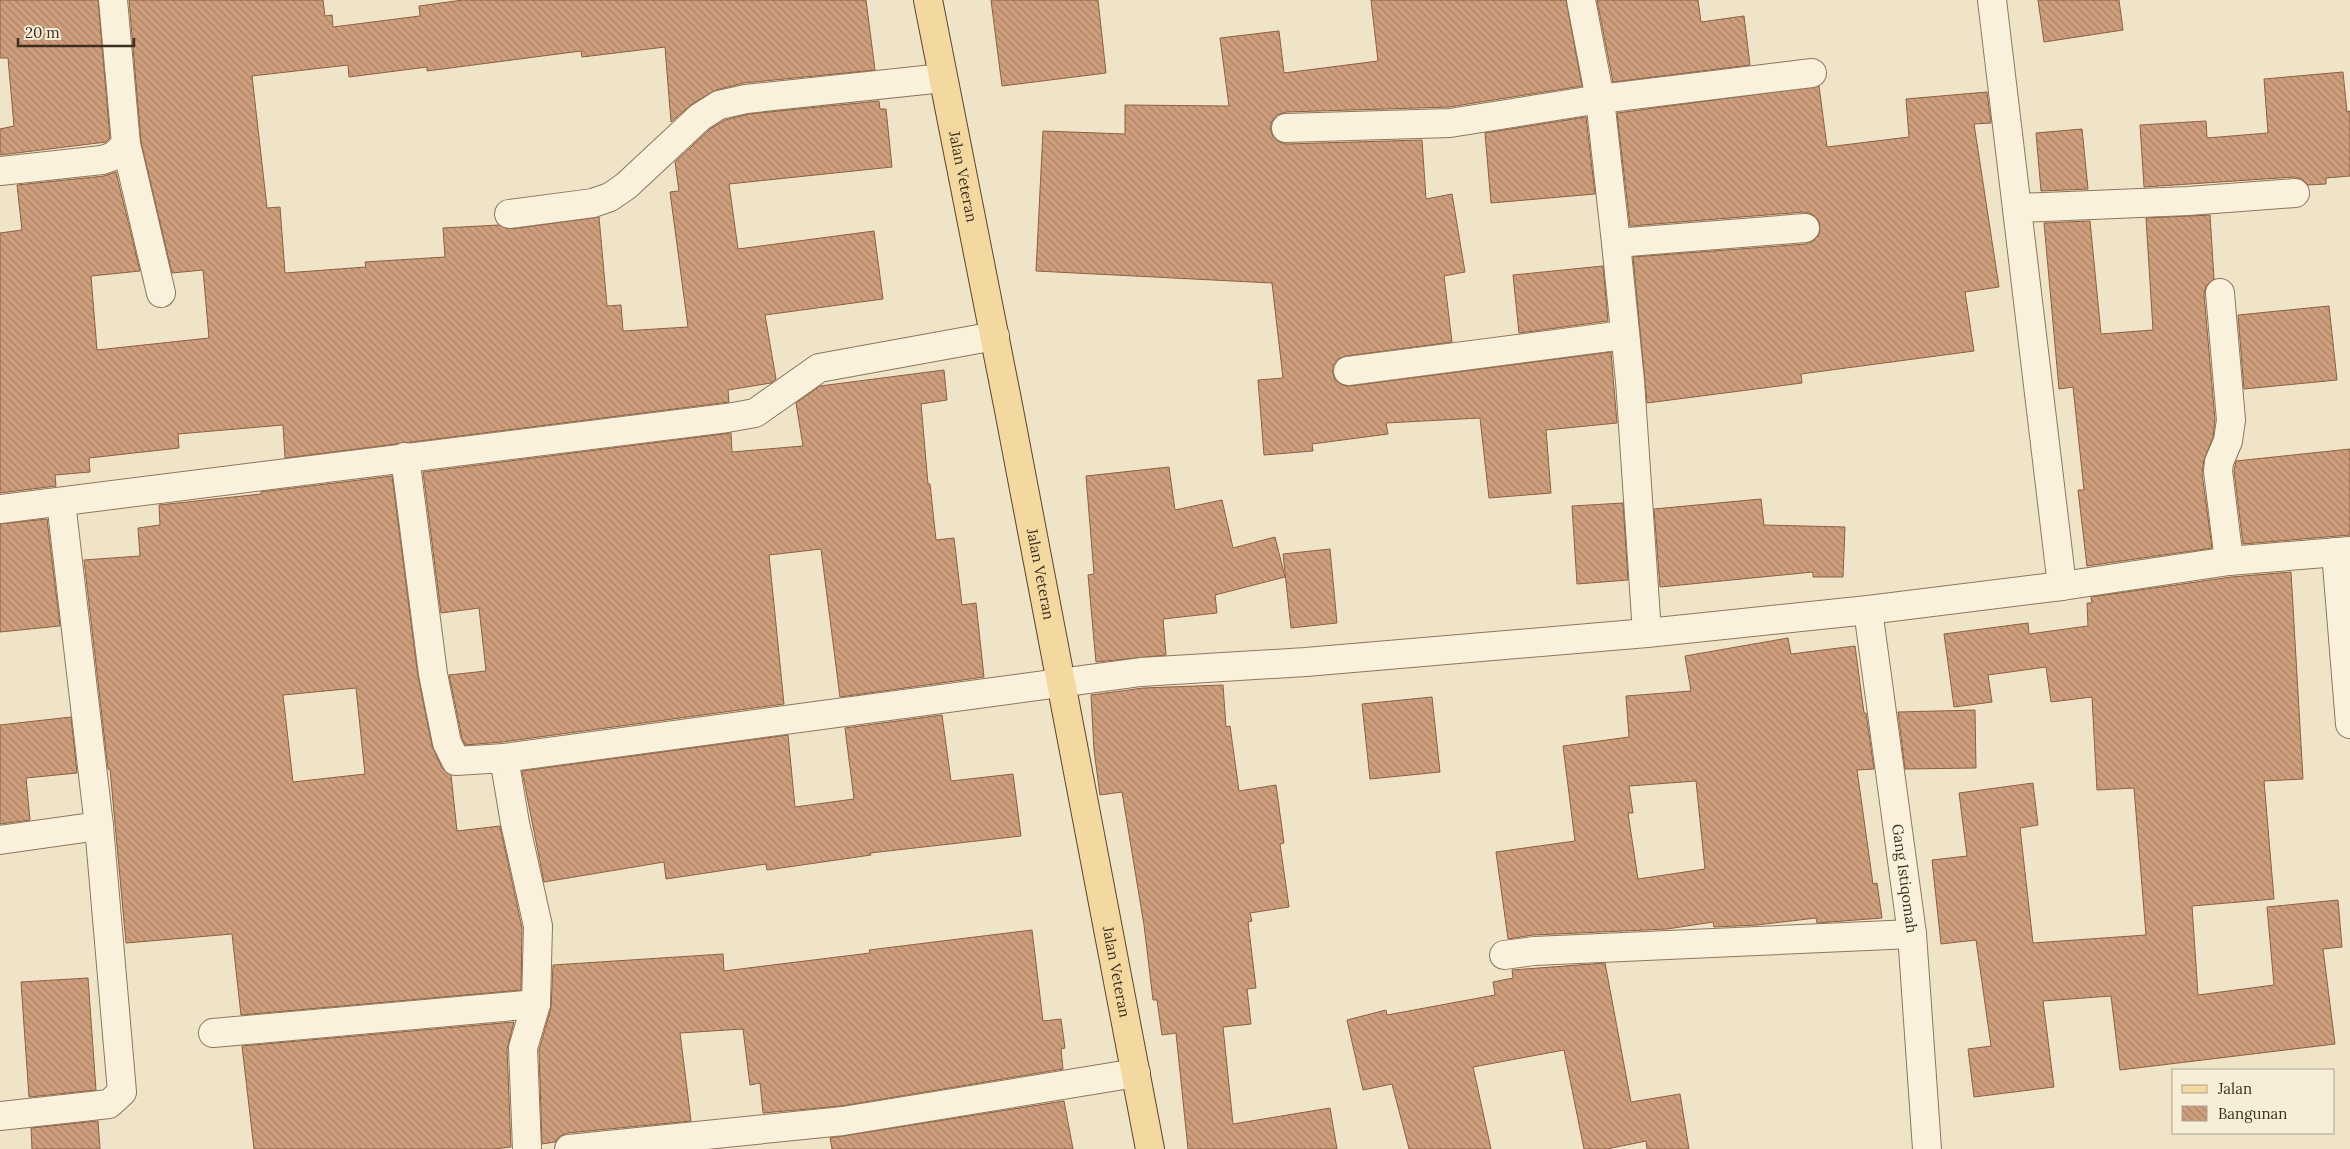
<svg xmlns="http://www.w3.org/2000/svg" width="2350" height="1149" font-family="Lora,serif">
<defs>
<pattern id="building-back-hatch" width="6" height="6" patternUnits="userSpaceOnUse" patternTransform="scale(1.25)"><rect width="6" height="6" fill="#cf9f7d"/><path d="M-1 5l2 2M0 0l6 6M5-1l2 2" fill="none" stroke="#a98266"/></pattern>
</defs>
<rect width="100%" height="100%" fill="#f0e4c8"/>
<g fill="url(#building-back-hatch)" stroke="#8d5f41" fill-rule="evenodd">
<path d="M 0,0 L 98,0 L 110,138 L 106,142 L 0,155 L 0,129 L 14,126 L 8,58 L 0,58 Z"/>
<path d="M 129,0 L 323,0 L 325,16 L 332,15 L 333,27 L 420,16 L 419,6 L 463,0 L 866,0 L 875,70 L 744,83 L 716,90 L 692,104 L 671,122 L 665,47 L 582,57 L 581,51 L 427,71 L 427,67 L 349,77 L 348,65 L 252,76 L 267,208 L 280,207 L 285,273 L 366,267 L 365,262 L 445,257 L 443,228 L 499,225 L 511,229 L 599,217 L 607,306 L 621,305 L 623,331 L 688,327 L 670,192 L 679,191 L 675,162 L 710,129 L 725,120 L 749,114 L 879,101 L 880,109 L 886,109 L 892,167 L 729,184 L 738,249 L 874,231 L 883,299 L 765,315 L 776,379 L 771,383 L 728,390 L 729,402 L 285,458 L 283,425 L 178,434 L 179,448 L 89,458 L 90,472 L 55,475 L 56,486 L 0,493 L 0,233 L 22,230 L 17,185 L 104,176 L 116,172 L 140,271 L 91,276 L 97,350 L 209,338 L 203,270 L 172,273 L 141,142 Z"/>
<path d="M 991,0 L 1098,0 L 1106,73 L 1002,86 Z"/>
<path d="M 1371,0 L 1566,0 L 1582,86 L 1449,107 L 1286,112 L 1277,115 L 1272,121 L 1270,128 L 1273,137 L 1279,142 L 1286,144 L 1422,140 L 1426,199 L 1452,194 L 1465,272 L 1444,276 L 1452,342 L 1346,356 L 1338,359 L 1333,365 L 1333,374 L 1335,380 L 1342,385 L 1350,386 L 1611,352 L 1617,423 L 1546,430 L 1551,493 L 1489,498 L 1480,418 L 1386,423 L 1388,434 L 1312,444 L 1313,451 L 1264,455 L 1258,380 L 1283,378 L 1272,283 L 1036,271 L 1043,131 L 1125,134 L 1125,105 L 1229,106 L 1220,38 L 1279,31 L 1284,73 L 1378,61 Z"/>
<path d="M 1597,0 L 1698,0 L 1701,22 L 1744,16 L 1750,65 L 1613,82 Z"/>
<path d="M 2038,0 L 2119,0 L 2123,30 L 2044,42 Z"/>
<path d="M 2343,72 L 2347,112 L 2350,111 L 2350,176 L 2326,178 L 2326,184 L 2308,185 L 2302,179 L 2294,177 L 2144,187 L 2140,125 L 2206,121 L 2207,138 L 2268,133 L 2264,79 Z"/>
<path d="M 1819,86 L 1827,147 L 1909,137 L 1906,99 L 1987,92 L 1991,123 L 1974,124 L 1999,287 L 1965,292 L 1974,351 L 1801,374 L 1802,383 L 1647,403 L 1633,257 L 1806,244 L 1813,241 L 1819,235 L 1820,226 L 1818,219 L 1812,214 L 1804,212 L 1630,226 L 1617,113 Z"/>
<path d="M 1586,117 L 1595,194 L 1491,203 L 1485,133 Z"/>
<path d="M 2082,129 L 2088,189 L 2041,191 L 2036,133 Z"/>
<path d="M 2210,215 L 2214,279 L 2206,286 L 2204,294 L 2215,420 L 2213,437 L 2204,460 L 2202,473 L 2212,548 L 2087,566 L 2078,490 L 2084,490 L 2073,387 L 2059,389 L 2044,223 L 2090,221 L 2101,334 L 2153,330 L 2146,218 Z"/>
<path d="M 1603,266 L 1608,321 L 1519,333 L 1513,275 Z"/>
<path d="M 2329,306 L 2337,380 L 2244,389 L 2238,315 Z"/>
<path d="M 944,370 L 947,400 L 921,404 L 928,484 L 930,484 L 936,540 L 954,538 L 962,605 L 976,603 L 984,677 L 840,697 L 821,549 L 769,555 L 784,704 L 502,742 L 465,745 L 462,738 L 449,675 L 486,671 L 479,608 L 441,613 L 423,472 L 731,433 L 732,452 L 803,446 L 796,403 L 820,386 Z"/>
<path d="M 2350,449 L 2350,535 L 2243,544 L 2234,471 L 2236,461 Z"/>
<path d="M 1169,467 L 1175,510 L 1222,500 L 1233,548 L 1275,537 L 1285,577 L 1215,595 L 1217,613 L 1163,619 L 1166,655 L 1096,662 L 1088,575 L 1094,574 L 1086,476 Z"/>
<path d="M 392,476 L 418,676 L 432,746 L 442,768 L 451,775 L 457,831 L 500,826 L 522,928 L 521,990 L 241,1015 L 232,934 L 126,943 L 110,769 L 108,769 L 84,560 L 140,556 L 138,528 L 160,525 L 159,505 L 261,494 L 261,492 ZM 356,688 L 365,774 L 293,782 L 283,695 Z"/>
<path d="M 1761,499 L 1764,525 L 1845,527 L 1843,577 L 1813,577 L 1813,572 L 1660,587 L 1654,509 Z"/>
<path d="M 1623,503 L 1628,580 L 1577,584 L 1572,506 Z"/>
<path d="M 47,519 L 60,626 L 0,632 L 0,524 Z"/>
<path d="M 1330,549 L 1337,623 L 1291,628 L 1283,554 Z"/>
<path d="M 2291,572 L 2303,779 L 2264,781 L 2274,899 L 2192,906 L 2198,995 L 2274,985 L 2267,907 L 2338,900 L 2342,947 L 2323,949 L 2335,1044 L 2120,1070 L 2111,996 L 2043,1001 L 2054,1087 L 1974,1097 L 1968,1049 L 1991,1046 L 1976,940 L 1941,944 L 1932,860 L 1967,856 L 1959,793 L 2033,783 L 2038,825 L 2020,828 L 2033,943 L 2146,935 L 2134,788 L 2097,790 L 2092,697 L 2051,702 L 2046,667 L 1988,675 L 1992,702 L 1954,707 L 1944,634 L 2028,623 L 2029,634 L 2088,626 L 2087,603 L 2092,603 L 2091,597 L 2231,577 Z"/>
<path d="M 1788,638 L 1791,654 L 1855,646 L 1864,713 L 1866,713 L 1874,769 L 1857,770 L 1873,884 L 1877,883 L 1882,918 L 1817,923 L 1816,918 L 1757,925 L 1714,927 L 1713,922 L 1667,929 L 1533,935 L 1508,939 L 1496,852 L 1575,841 L 1563,746 L 1629,737 L 1626,696 L 1691,691 L 1685,656 ZM 1696,781 L 1705,869 L 1638,879 L 1628,813 L 1633,813 L 1629,786 Z"/>
<path d="M 1223,685 L 1226,727 L 1230,726 L 1239,791 L 1276,785 L 1284,843 L 1280,844 L 1289,907 L 1250,913 L 1252,921 L 1248,922 L 1256,988 L 1247,989 L 1251,1024 L 1223,1027 L 1233,1124 L 1330,1108 L 1337,1149 L 1188,1149 L 1176,1033 L 1162,1035 L 1157,1000 L 1153,1000 L 1144,925 L 1122,792 L 1100,795 L 1094,750 L 1091,695 L 1143,688 Z"/>
<path d="M 1432,697 L 1440,772 L 1370,779 L 1362,704 Z"/>
<path d="M 1975,710 L 1976,768 L 1905,769 L 1898,712 Z"/>
<path d="M 942,715 L 951,781 L 1013,774 L 1021,836 L 870,853 L 871,855 L 767,870 L 766,864 L 666,879 L 664,862 L 544,882 L 522,771 L 788,735 L 795,807 L 854,799 L 845,728 Z"/>
<path d="M 71,717 L 77,773 L 26,778 L 30,820 L 0,824 L 0,725 Z"/>
<path d="M 1032,930 L 1043,1021 L 1061,1019 L 1065,1048 L 1061,1049 L 1063,1069 L 841,1106 L 763,1113 L 760,1083 L 750,1085 L 743,1029 L 680,1033 L 691,1121 L 567,1133 L 560,1136 L 555,1142 L 542,1144 L 539,1050 L 551,1008 L 553,965 L 723,954 L 724,971 L 870,953 L 869,950 Z"/>
<path d="M 1605,963 L 1631,1102 L 1680,1094 L 1689,1149 L 1647,1149 L 1646,1141 L 1607,1149 L 1584,1149 L 1564,1050 L 1473,1067 L 1491,1149 L 1409,1149 L 1392,1084 L 1363,1090 L 1347,1020 L 1386,1010 L 1387,1015 L 1495,995 L 1493,982 L 1513,978 L 1512,970 Z"/>
<path d="M 88,978 L 96,1090 L 29,1097 L 21,982 Z"/>
<path d="M 514,1022 L 507,1049 L 511,1147 L 494,1149 L 254,1149 L 242,1046 Z"/>
<path d="M 1064,1101 L 1073,1149 L 832,1149 L 830,1138 Z"/>
<path d="M 98,1121 L 100,1149 L 32,1149 L 31,1128 Z"/>
</g>
<g fill="none" stroke-linecap="round" stroke-linejoin="round">
<g stroke="#8d765c" stroke-width="30">
<g id="minor">
<path d="M 1581,0 L 1600,99 L 1616,243 L 1630,381 L 1647,633"/>
<path d="M 1992,0 L 2062,586"/>
<path d="M 1286,128 L 1450,123 L 1600,99 L 1812,73"/>
<path d="M 126,144 L 161,293"/>
<path d="M 0,171 L 102,160 L 114,156 L 126,144 L 113,0"/>
<path d="M 2018,208 L 2188,201 L 2295,193"/>
<path d="M 509,214 L 593,203 L 610,197 L 626,186 L 700,117 L 719,105 L 746,99 L 943,78"/>
<path d="M 1616,243 L 1805,228"/>
<path d="M 2220,293 L 2231,420 L 2228,441 L 2219,462 L 2218,471 L 2229,561"/>
<path d="M 1348,371 L 1624,335"/>
<path d="M 405,457 L 433,674 L 447,743 L 456,761 L 504,758 L 515,823 L 538,926 L 536,1004 L 523,1048 L 527,1149"/>
<path d="M 0,509 L 727,418 L 755,413 L 819,368 L 995,336"/>
<path d="M 2336,552 L 2350,724"/>
<path id="s1" d="M 1868,610 L 1912,934 L 1927,1149"/>
<path d="M 504,758 L 1141,672 L 1306,662 L 1647,633 L 1868,610 L 2062,586 L 2229,561 L 2350,551"/>
<path d="M 0,840 L 99,826"/>
<path d="M 1504,955 L 1534,951 L 1912,934"/>
<path d="M 213,1033 L 536,1004"/>
<path d="M 0,1116 L 109,1104 L 122,1092 L 99,826 L 61,502"/>
<path d="M 569,1149 L 843,1121 L 1136,1073"/>
</g>
</g>
<g stroke="#5b4430" stroke-width="30">
<g id="primary">
<path id="s2" d="M 928,0 L 1008,405 L 1150,1149"/>
</g>
</g>
<use href="#minor" stroke="#faf1dc" stroke-width="28"/>
<use href="#primary" stroke="#f3d9a0" stroke-width="28"/>
</g>
<g text-anchor="middle" stroke-width="4" stroke-linejoin="round" paint-order="stroke">
<g font-size="15" fill="#3d2e20" stroke="#f7eed8">
<text dy="5" stroke="none"><textPath href="#s2" startOffset="180">Jalan Veteran</textPath></text>
<text dy="5" stroke="none"><textPath href="#s2" startOffset="585">Jalan Veteran</textPath></text>
<text dy="5" stroke="none"><textPath href="#s1" startOffset="271">Gang Istiqomah</textPath></text>
<text dy="5" stroke="none"><textPath href="#s2" startOffset="990">Jalan Veteran</textPath></text>
</g>
</g>
<rect x="2172" y="1069" width="162" height="65" fill="#f7eed8" stroke="#ada18e"/>
<rect x="2182" y="1085" width="25" height="8" fill="#f3d9a0" stroke="#ada18e"/>
<text x="2218" y="1094" font-size="15" fill="#3d2e20">Jalan</text>
<rect x="2182" y="1106" width="25" height="15" fill="url(#building-back-hatch)" stroke="#ada18e"/>
<text x="2218" y="1119" font-size="15" fill="#3d2e20">Bangunan</text>
<path d="M18 38v8h116v-8" fill="none" stroke="#3d2e20" stroke-width="2.5"/>
<text x="25" y="38" font-size="15" fill="#3d2e20" stroke="#f7eed8" stroke-width="4" paint-order="stroke">20 m</text>
</svg>
